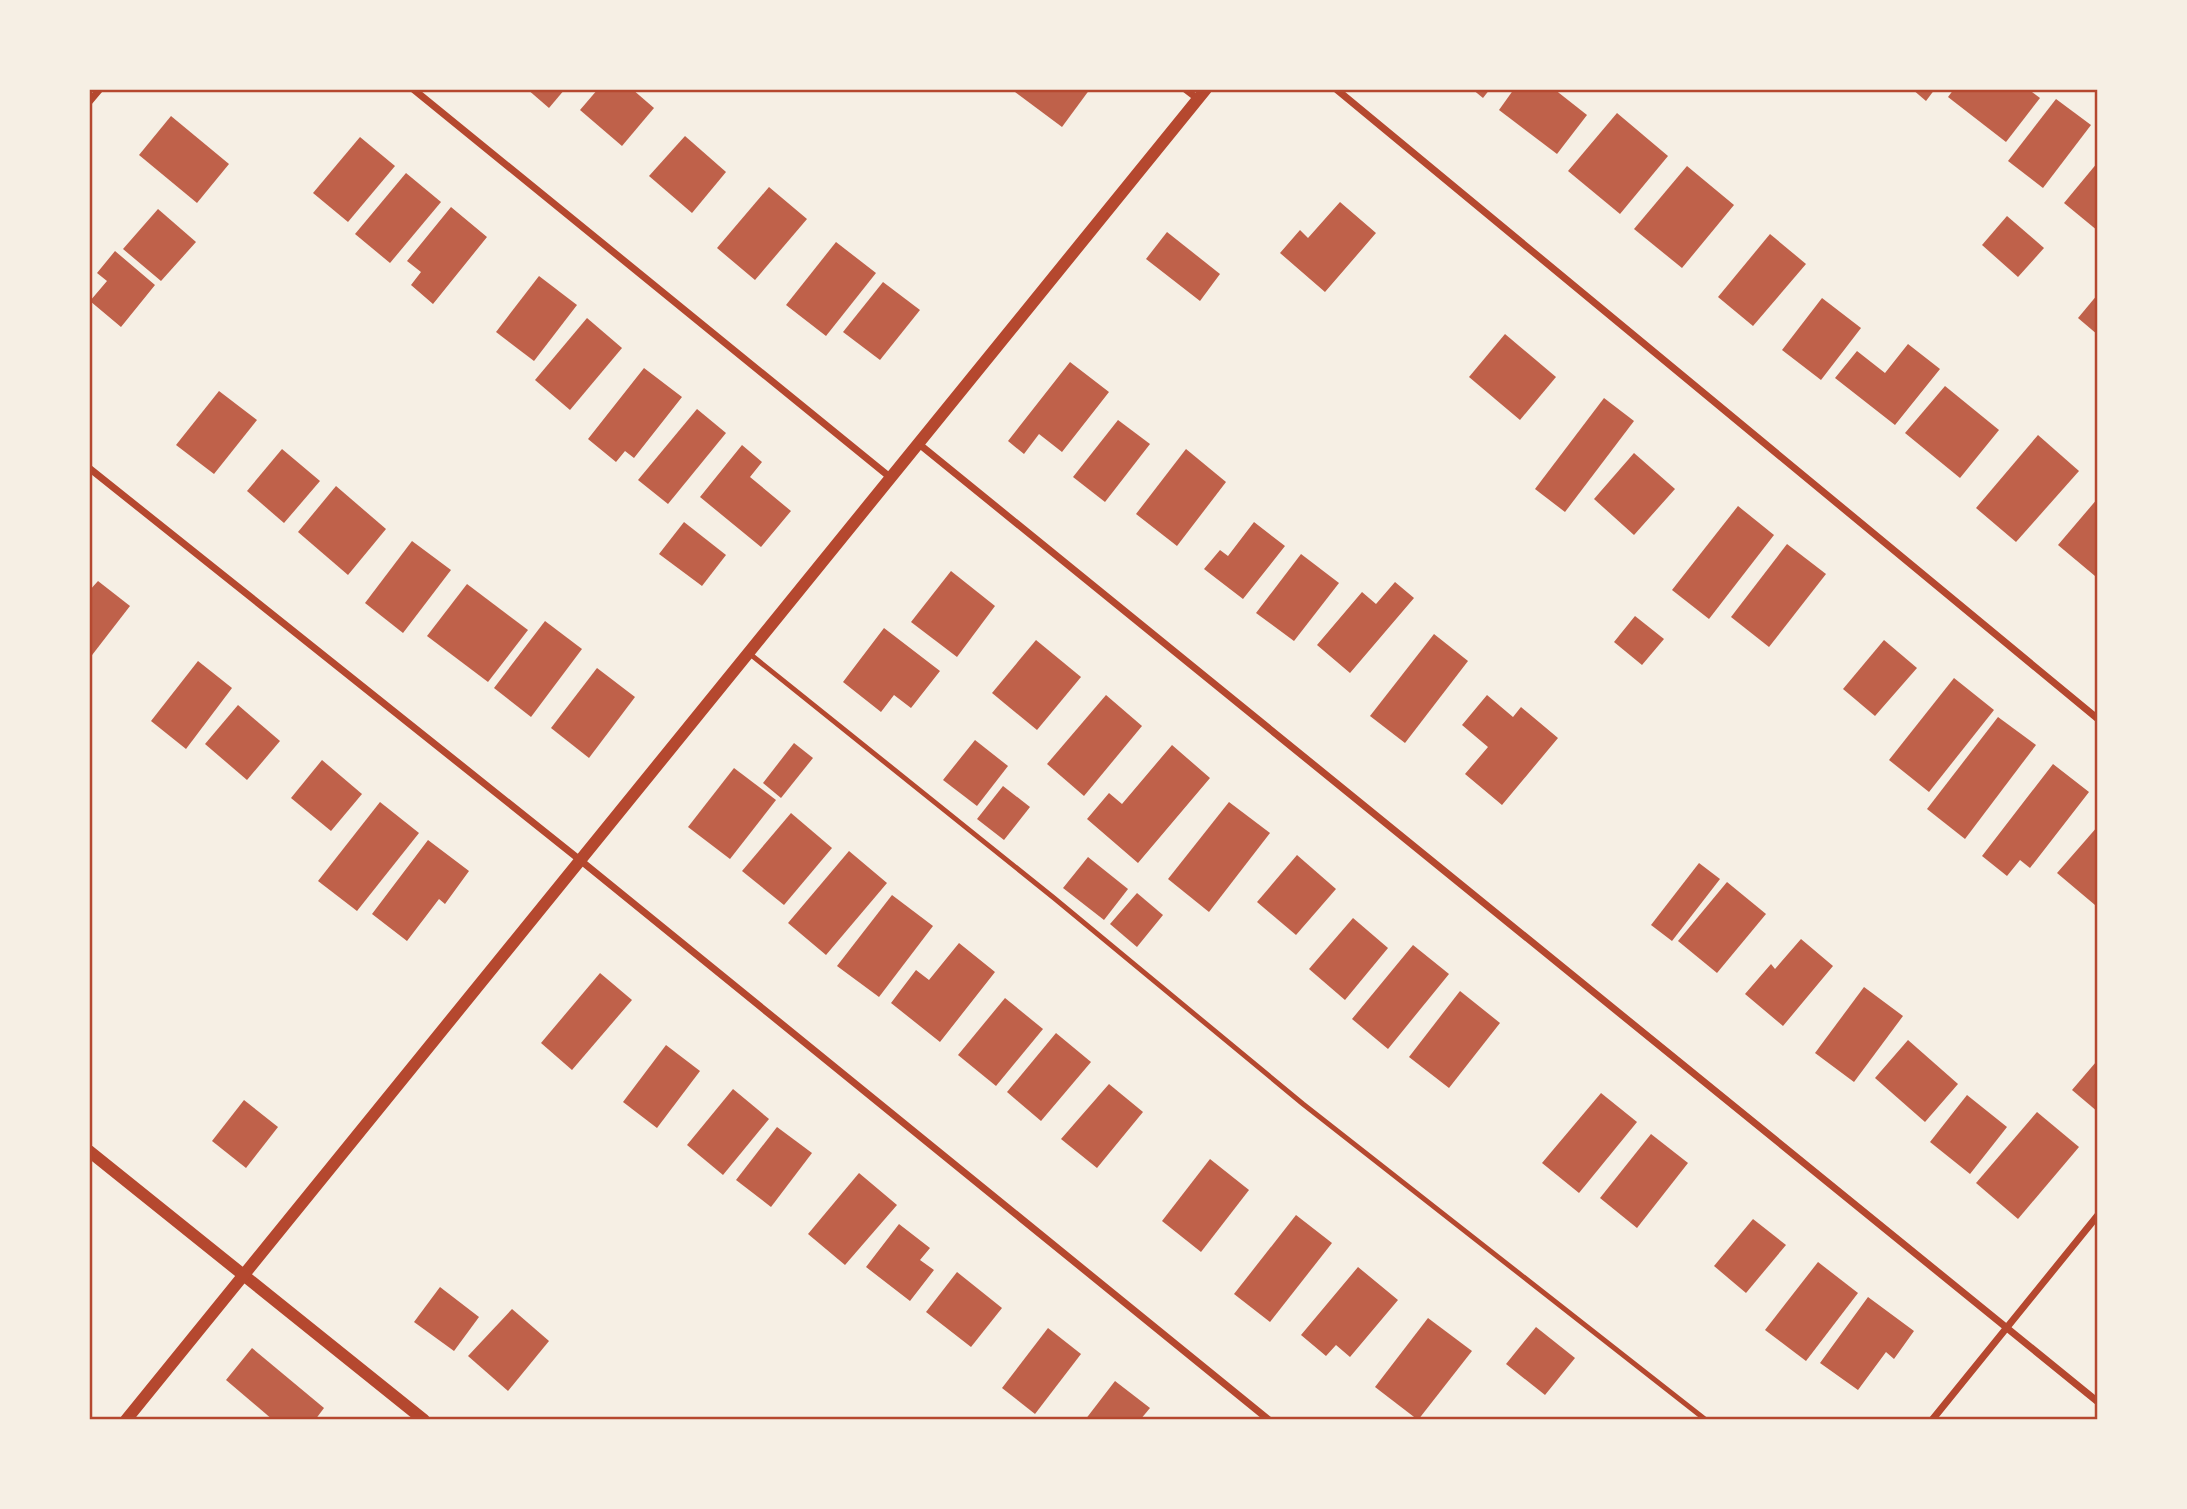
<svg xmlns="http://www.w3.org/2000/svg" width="2187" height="1509" font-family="'PT Sans',sans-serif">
<rect width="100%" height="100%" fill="#f6efe4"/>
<g fill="#bf614a">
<path d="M 527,89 L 565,89 L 549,108 Z"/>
<path d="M 598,89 L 632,89 L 654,108 L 622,146 L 580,110 Z"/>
<path d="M 1011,89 L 1090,89 L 1062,127 Z"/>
<path d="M 1472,89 L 1490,89 L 1483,98 Z"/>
<path d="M 1514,89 L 1554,89 L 1587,115 L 1557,154 L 1499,110 Z"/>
<path d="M 1912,89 L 1935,89 L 1926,101 Z"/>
<path d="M 1954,89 L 2028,89 L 2040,98 L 2006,142 L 1948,97 Z"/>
<path d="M 2056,99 L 2091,125 L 2043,188 L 2008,161 Z"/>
<path d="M 1617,113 L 1668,156 L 1620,214 L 1568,171 Z"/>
<path d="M 171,116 L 229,164 L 197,203 L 139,155 Z"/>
<path d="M 685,136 L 726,172 L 692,213 L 649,176 Z"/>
<path d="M 360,137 L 395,166 L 348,222 L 313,193 Z"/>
<path d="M 2098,162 L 2098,231 L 2064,203 Z"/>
<path d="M 1687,166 L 1734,205 L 1682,268 L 1634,229 Z"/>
<path d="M 406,173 L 441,202 L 390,263 L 355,234 Z"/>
<path d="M 769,187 L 807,219 L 755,280 L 717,248 Z"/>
<path d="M 1340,202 L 1376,233 L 1325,292 L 1280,253 L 1300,230 L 1308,238 Z"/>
<path d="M 451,207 L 487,237 L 433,304 L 411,285 L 421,272 L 407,261 Z"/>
<path d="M 158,209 L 196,242 L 161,281 L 123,249 Z"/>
<path d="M 2007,216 L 2044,248 L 2018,277 L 1982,245 Z"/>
<path d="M 1167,232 L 1220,274 L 1200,301 L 1146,259 Z"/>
<path d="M 1770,234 L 1806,264 L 1753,326 L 1718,297 Z"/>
<path d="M 836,242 L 876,273 L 826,336 L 786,305 Z"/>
<path d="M 115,251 L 155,285 L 121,327 L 90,301 L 107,281 L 97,273 Z"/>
<path d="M 539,276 L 577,305 L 534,361 L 496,332 Z"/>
<path d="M 883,282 L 920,310 L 880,360 L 843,332 Z"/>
<path d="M 2098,294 L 2098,335 L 2078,318 Z"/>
<path d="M 1822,298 L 1861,328 L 1821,380 L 1782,350 Z"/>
<path d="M 587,318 L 622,348 L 570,410 L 535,380 Z"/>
<path d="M 1505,334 L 1556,377 L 1520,420 L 1469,377 Z"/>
<path d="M 1908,344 L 1940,369 L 1895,425 L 1835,378 L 1857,351 L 1885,373 Z"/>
<path d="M 1070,362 L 1109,392 L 1062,452 L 1039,434 L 1024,454 L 1008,441 Z"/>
<path d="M 644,368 L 682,397 L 634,458 L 625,451 L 616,462 L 588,439 Z"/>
<path d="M 1945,386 L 1999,430 L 1960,478 L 1905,433 Z"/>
<path d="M 219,391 L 257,420 L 214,474 L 176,445 Z"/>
<path d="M 1604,398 L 1634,421 L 1565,512 L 1535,489 Z"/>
<path d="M 697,409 L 726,433 L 668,504 L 638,480 Z"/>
<path d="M 1118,420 L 1150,444 L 1105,502 L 1073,477 Z"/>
<path d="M 2038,435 L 2079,471 L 2016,542 L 1976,508 Z"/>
<path d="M 742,445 L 762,462 L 750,477 L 791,511 L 761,547 L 700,497 Z"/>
<path d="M 282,449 L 320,481 L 284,523 L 247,491 Z"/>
<path d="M 1186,449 L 1226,482 L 1177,546 L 1136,514 Z"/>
<path d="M 1634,453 L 1675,489 L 1634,535 L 1594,499 Z"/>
<path d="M 336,486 L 386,529 L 348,575 L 298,532 Z"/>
<path d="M 2098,498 L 2098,572 L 2095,576 L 2058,545 Z"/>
<path d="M 1738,506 L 1774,535 L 1709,619 L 1672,590 Z"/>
<path d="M 684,522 L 726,555 L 702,586 L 659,554 Z"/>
<path d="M 1254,522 L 1285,546 L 1243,599 L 1204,569 L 1220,550 L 1228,556 Z"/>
<path d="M 412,541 L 451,570 L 403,633 L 365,603 Z"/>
<path d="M 1787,544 L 1826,574 L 1769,647 L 1731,617 Z"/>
<path d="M 1301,554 L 1339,583 L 1294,641 L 1256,613 Z"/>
<path d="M 951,571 L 995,606 L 957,657 L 911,622 Z"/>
<path d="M 98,581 L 130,606 L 89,659 L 89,591 Z"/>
<path d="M 1395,582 L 1414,598 L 1350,673 L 1317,645 L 1362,592 L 1376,604 Z"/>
<path d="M 467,584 L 528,630 L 488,682 L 427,636 Z"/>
<path d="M 1635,616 L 1664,639 L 1642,665 L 1614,642 Z"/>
<path d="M 545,621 L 582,649 L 531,717 L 494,688 Z"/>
<path d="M 884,628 L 940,671 L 911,708 L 894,695 L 881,712 L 843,682 Z"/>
<path d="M 1434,634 L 1468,661 L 1405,743 L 1370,716 Z"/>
<path d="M 1036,640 L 1081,677 L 1037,730 L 992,693 Z"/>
<path d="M 1884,640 L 1917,668 L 1875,716 L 1843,689 Z"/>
<path d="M 198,661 L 232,688 L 186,749 L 151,721 Z"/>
<path d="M 597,668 L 635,697 L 589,758 L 551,728 Z"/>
<path d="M 1954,678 L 1994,710 L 1929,792 L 1889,760 Z"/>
<path d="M 1106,695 L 1142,726 L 1084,796 L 1047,764 Z"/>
<path d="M 1487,695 L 1513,717 L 1521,707 L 1558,738 L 1502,805 L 1465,774 L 1488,747 L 1462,725 Z"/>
<path d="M 238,705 L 280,741 L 247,780 L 205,744 Z"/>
<path d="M 1998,717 L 2036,745 L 1965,839 L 1927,809 Z"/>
<path d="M 975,740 L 1008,766 L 977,806 L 943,780 Z"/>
<path d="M 794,743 L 813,758 L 781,798 L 763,783 Z"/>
<path d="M 1172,745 L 1210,778 L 1138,863 L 1087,819 L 1109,793 L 1122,804 Z"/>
<path d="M 322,760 L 362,794 L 331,831 L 291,798 Z"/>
<path d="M 2053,764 L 2089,792 L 2030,868 L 2020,860 L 2007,876 L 1982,856 Z"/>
<path d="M 734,768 L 776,800 L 730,859 L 688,827 Z"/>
<path d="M 1003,786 L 1030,807 L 1004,840 L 977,819 Z"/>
<path d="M 380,802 L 419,833 L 357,911 L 318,881 Z"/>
<path d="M 1229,802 L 1270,833 L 1209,912 L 1168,879 Z"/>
<path d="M 791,813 L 832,848 L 784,905 L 742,871 Z"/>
<path d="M 2098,826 L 2098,902 L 2095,905 L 2057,873 Z"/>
<path d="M 428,840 L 469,871 L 445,904 L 439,899 L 407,941 L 372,914 Z"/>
<path d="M 849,851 L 887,883 L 826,955 L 788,923 Z"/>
<path d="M 1297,855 L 1336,889 L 1296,935 L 1257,902 Z"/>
<path d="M 1088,857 L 1128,889 L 1104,920 L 1063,888 Z"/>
<path d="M 1699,863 L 1720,879 L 1672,941 L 1651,925 Z"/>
<path d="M 1727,882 L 1766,914 L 1717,973 L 1678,941 Z"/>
<path d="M 1137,893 L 1163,915 L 1137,947 L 1110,924 Z"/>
<path d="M 892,895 L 933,926 L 879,997 L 837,966 Z"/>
<path d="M 1353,918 L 1388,948 L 1345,1000 L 1309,969 Z"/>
<path d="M 1801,939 L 1833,966 L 1783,1026 L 1745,994 L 1771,964 L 1775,969 Z"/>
<path d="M 959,943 L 995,972 L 940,1042 L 891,1003 L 916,970 L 929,980 Z"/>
<path d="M 1413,945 L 1449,974 L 1388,1049 L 1352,1019 Z"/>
<path d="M 600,973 L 632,1000 L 572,1070 L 541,1043 Z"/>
<path d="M 1864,987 L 1903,1016 L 1854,1082 L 1815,1053 Z"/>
<path d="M 1460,991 L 1500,1023 L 1449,1088 L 1409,1057 Z"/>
<path d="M 1005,998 L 1043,1029 L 996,1086 L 958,1055 Z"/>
<path d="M 1056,1033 L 1091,1062 L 1041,1121 L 1007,1092 Z"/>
<path d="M 1908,1040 L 1958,1084 L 1925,1122 L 1875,1078 Z"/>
<path d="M 666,1045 L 700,1071 L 657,1128 L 623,1102 Z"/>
<path d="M 2096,1062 L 2098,1064 L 2098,1112 L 2072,1090 Z"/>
<path d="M 1109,1084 L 1143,1112 L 1097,1168 L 1061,1139 Z"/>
<path d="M 733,1089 L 769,1119 L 723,1175 L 687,1145 Z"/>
<path d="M 1601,1093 L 1637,1122 L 1579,1193 L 1542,1163 Z"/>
<path d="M 1967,1095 L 2007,1127 L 1970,1174 L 1930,1142 Z"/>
<path d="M 244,1100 L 278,1127 L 246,1168 L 212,1141 Z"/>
<path d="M 2037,1112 L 2079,1147 L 2018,1219 L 1976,1183 Z"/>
<path d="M 777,1127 L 812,1153 L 771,1207 L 736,1180 Z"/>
<path d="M 1651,1134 L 1688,1163 L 1637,1228 L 1600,1198 Z"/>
<path d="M 1210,1159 L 1249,1190 L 1201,1252 L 1162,1221 Z"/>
<path d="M 859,1173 L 897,1205 L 845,1265 L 808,1234 Z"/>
<path d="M 1296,1215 L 1332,1243 L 1270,1322 L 1234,1294 Z"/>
<path d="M 1753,1219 L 1786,1245 L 1746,1293 L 1714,1266 Z"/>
<path d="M 899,1224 L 930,1248 L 920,1260 L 934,1270 L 910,1301 L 866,1267 Z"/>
<path d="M 1818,1262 L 1858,1293 L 1806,1361 L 1765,1330 Z"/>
<path d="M 1358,1267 L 1398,1300 L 1350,1357 L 1336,1345 L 1326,1356 L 1301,1335 Z"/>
<path d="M 957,1272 L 1002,1308 L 971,1347 L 926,1312 Z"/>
<path d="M 440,1287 L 479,1317 L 454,1351 L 414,1322 Z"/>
<path d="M 1868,1297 L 1914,1331 L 1894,1359 L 1886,1352 L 1858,1390 L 1820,1363 Z"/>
<path d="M 512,1309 L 549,1341 L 508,1391 L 468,1356 Z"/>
<path d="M 1428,1318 L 1472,1351 L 1418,1420 L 1375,1387 Z"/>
<path d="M 1536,1327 L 1575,1358 L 1545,1395 L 1506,1364 Z"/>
<path d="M 1048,1328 L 1081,1354 L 1035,1414 L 1002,1388 Z"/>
<path d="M 252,1348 L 324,1408 L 315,1420 L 273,1420 L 226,1380 Z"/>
<path d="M 1115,1381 L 1150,1408 L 1140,1420 L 1085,1420 Z"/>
</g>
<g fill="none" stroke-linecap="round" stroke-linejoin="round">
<path stroke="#b5482f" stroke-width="5" d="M 750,654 L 1054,898 L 1303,1104 L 1706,1420"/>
<g stroke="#b5482f" stroke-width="7">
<path d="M 413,89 L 891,478"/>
<path d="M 1185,89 L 1198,99"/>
<path d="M 1336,89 L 2098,719"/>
<path d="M 89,102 L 100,89"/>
<path d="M 919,444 L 2098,1402"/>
<path d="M 89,468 L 580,860 L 1269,1420"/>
<path d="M 1932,1420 L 2098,1215"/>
</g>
<g stroke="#b5482f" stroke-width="12">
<path d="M 89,1151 L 424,1420"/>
<path d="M 126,1420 L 1206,89"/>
</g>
</g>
<rect width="2187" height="1509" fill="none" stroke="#f6efe4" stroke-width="182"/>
<rect x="91" y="91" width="2005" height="1327" fill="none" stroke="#b5482f" stroke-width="2.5"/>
</svg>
